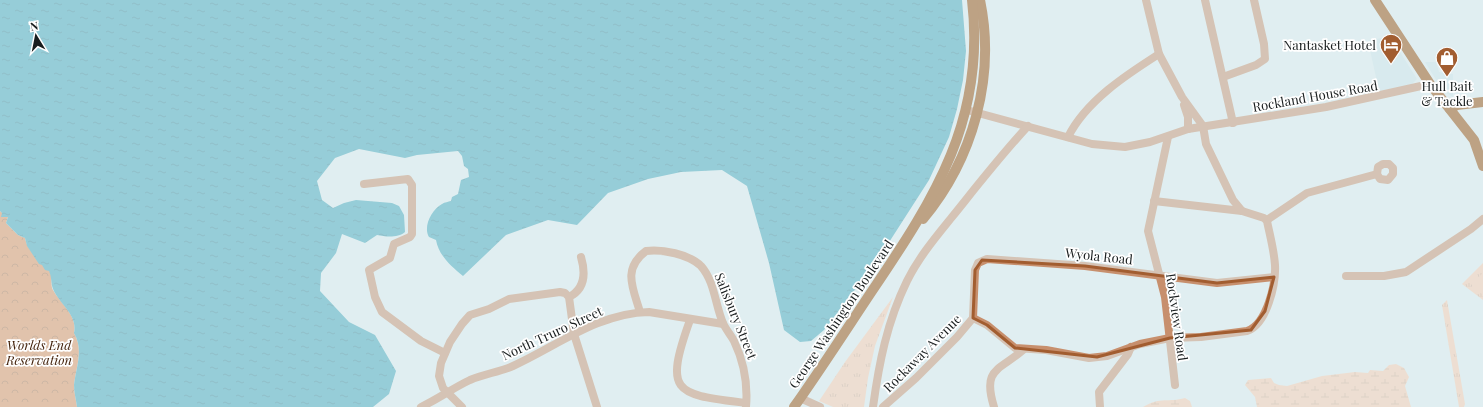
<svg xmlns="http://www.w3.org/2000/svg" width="1483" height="407" font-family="'Playfair Display',serif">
<defs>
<pattern id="grass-tufts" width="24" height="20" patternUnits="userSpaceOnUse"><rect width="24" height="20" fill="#fdcbae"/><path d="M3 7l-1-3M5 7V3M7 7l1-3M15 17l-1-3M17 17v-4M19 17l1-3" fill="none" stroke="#d8ae95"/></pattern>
<pattern id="forest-crowns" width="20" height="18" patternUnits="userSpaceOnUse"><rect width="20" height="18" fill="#e28e59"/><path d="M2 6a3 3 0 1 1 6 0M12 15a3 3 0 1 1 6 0" fill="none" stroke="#b67349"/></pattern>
<pattern id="wetland-marsh" width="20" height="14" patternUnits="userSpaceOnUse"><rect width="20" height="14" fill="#fdcbae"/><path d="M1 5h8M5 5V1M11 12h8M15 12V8" fill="none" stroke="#d8ae95"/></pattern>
<pattern id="water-ripples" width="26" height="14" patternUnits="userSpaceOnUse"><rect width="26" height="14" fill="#3ca4ba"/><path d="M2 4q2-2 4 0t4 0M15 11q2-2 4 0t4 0" fill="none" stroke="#318597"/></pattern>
</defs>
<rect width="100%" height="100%" fill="#e0eef1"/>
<g fill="#cee5eb">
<path d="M 1390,36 L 1417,79 L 1411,85 L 1379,91 L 1368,41 Z"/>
<path d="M 1425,62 L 1436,62 L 1439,72 L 1453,74 L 1453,97 L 1443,91 Z"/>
</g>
<g fill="url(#grass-tufts)">
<path d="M 1483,263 L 1483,300 L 1462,284 Z"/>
<path d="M 893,297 L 875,346 L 868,378 L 864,407 L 833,407 L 819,401 L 845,362 Z"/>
<path d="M 1447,300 L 1465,404 L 1464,407 L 1459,407 L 1442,305 Z"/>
</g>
<path fill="url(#forest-crowns)" d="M 0,211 L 8,217 L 6,223 L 18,235 L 25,238 C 28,254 42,259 50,272 C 53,278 50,285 53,290 C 61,304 78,316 74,333 C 84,350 76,367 74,385 C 74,392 76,400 77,407 L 0,407 Z"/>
<g fill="url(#wetland-marsh)">
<path d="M 1396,364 L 1404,368 L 1409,377 L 1405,386 L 1411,407 L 1257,407 L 1255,397 L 1245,385 L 1248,380 L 1271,378 L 1274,383 L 1279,385 L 1287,386 L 1322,376 L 1355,372 L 1368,373 L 1370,370 L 1383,371 L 1389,365 Z"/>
<path d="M 1185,398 L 1190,401 L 1192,407 L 1143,407 C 1161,396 1168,403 1185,398 Z"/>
</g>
<path fill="#fdcbae" d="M 1483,273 L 1483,295 L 1471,284 Z"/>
<path fill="url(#water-ripples)" d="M 0,0 L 962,0 L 966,51 L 963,80 L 957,109 L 949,137 L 929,180 L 877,261 L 824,330 L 811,341 L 800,342 L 784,330 L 769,263 L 747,186 L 722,170 L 681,172 L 648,179 L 608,193 L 577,225 L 548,220 L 506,235 L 463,276 C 451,266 439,256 436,240 L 429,237 C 423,227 431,210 442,204 C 445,202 448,202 451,201 L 452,197 L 458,194 L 461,180 L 469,177 L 468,169 L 464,166 L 462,156 L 458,151 L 417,155 L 405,158 L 359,149 L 335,158 L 317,181 L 322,200 L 333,208 L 344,203 L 356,200 L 392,203 L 399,206 L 404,215 L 405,232 C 398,238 386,237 377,235 L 365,243 L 342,234 L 336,253 L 321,273 L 320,291 L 349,322 L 375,335 L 396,371 L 389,394 L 373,407 L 77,407 C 76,400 74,392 74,385 C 76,367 84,350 74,333 C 78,315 60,305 53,289 C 51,284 52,278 49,271 L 45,270 L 42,265 L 39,264 L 27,246 L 25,238 L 18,235 L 6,223 L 8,217 L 1,217 L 2,213 L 0,211 Z"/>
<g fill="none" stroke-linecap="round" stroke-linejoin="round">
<g stroke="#c78f6d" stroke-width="8">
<path d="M 1205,0 L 1233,123"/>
<path d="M 1223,77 L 1256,65 L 1265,59 L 1264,44 L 1254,0"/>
<path d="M 1184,105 L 1188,117 L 1188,129"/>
<path d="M 967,110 L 1092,144 L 1125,147 L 1150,142 L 1188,129 L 1326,107 L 1430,84"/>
<path d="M 1068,137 C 1086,101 1126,75 1159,54"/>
<path d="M 1168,137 L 1148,231 L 1165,297 L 1175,385"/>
<path d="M 364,184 L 408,179 L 412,185 L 412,234 L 410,237 L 394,244 L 390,258 L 369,270 L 375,297 L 382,312 L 421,341 L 445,353"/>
<path d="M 1154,201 L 1242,211"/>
<path d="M 1267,220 L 1307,193 L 1377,174 L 1380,179 L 1388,180 L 1393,174 L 1393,168 L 1389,164 L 1383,164 L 1378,167 L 1377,174"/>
<path d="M 1346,276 L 1384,276 L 1406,272 L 1471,229 L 1483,219"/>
<path d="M 569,297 C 585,289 586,274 581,257"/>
<path d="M 640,312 C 633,288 622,269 646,251 C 662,249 689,254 701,266 C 715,282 715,305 723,323 C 726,330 731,335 734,341 C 744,362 748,384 746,407"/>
<path d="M 973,318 L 975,270 L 978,263 L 987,259 L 1085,266 L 1217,283 L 1274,277"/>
<path d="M 690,320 C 663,395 676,394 746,403"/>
<path d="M 800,398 L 820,407"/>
<path d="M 421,407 C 438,399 453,388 470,380 C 484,374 499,372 513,366 C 557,346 598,313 649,312 L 723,324"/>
<path d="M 462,407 L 443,388 L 439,376 L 441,363 L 450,342 L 462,324 L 470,315 L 489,309 L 509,299 L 560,292 L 565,293 L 569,297 L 574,334 L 597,407"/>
<path d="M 873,407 C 879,363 887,322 907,281 C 919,257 935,238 952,217 C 977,186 1001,155 1028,126"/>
<path d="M 883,407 L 916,378 L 957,337 L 973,318 L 987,325 L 1015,348 L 1046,350 L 1089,358 L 1107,356 L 1140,344 L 1170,338 L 1201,337 L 1247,331 C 1267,324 1276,284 1275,265 C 1274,250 1270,236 1267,221 L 1264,218 L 1242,211 L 1233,200 L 1206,144 L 1203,126 L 1182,97 L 1159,54 L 1146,0"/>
<path d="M 994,407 C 982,368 999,371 1023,350"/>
<path d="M 1100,407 L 1099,392 L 1128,354 L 1131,347"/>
</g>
<g stroke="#934500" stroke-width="10">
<path d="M 1375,0 L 1430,84 L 1474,140 L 1483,166"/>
<path d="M 1450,109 L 1457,105 L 1483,102"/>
<path d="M 923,219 C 973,159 996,77 980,0"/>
<path d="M 794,407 C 821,369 846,330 872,291 C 935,198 986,118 972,0"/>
</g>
</g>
<path d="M0 0H1483V407H0ZM 982,260 L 1085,266 L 1217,283 L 1274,277 L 1265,311 L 1251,330 L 1170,338 L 1097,357 L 1015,348 L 987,325 L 973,318 L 975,270 Z" fill="#e0eef1" fill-opacity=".55" fill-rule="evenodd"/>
<path fill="none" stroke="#a25d30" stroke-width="3" stroke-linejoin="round" d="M 982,260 L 1085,266 L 1217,283 L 1274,277 L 1265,311 L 1251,330 L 1170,338 L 1097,357 L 1015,348 L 987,325 L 973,318 L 975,270 Z"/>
<defs>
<g id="hotel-pin" transform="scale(1.15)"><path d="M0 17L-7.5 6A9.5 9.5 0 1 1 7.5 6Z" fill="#a25d30" stroke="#fff"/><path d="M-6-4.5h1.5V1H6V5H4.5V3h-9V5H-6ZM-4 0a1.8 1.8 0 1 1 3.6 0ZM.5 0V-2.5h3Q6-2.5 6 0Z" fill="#fff"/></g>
<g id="shop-pin" transform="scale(1.15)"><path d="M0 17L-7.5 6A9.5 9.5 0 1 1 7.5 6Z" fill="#a25d30" stroke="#fff"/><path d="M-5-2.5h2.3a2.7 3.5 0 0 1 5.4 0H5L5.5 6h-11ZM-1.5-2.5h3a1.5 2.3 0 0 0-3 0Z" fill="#fff"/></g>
</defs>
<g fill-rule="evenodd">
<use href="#hotel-pin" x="1391" y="45"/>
<use href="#shop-pin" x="1447" y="58"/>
</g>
<g text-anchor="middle" stroke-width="3.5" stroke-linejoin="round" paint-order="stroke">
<g font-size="13" fill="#181d1e" stroke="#fff" text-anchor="end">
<text x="1376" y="50">Nantasket Hotel</text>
<text x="1447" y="91" text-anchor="middle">Hull Bait<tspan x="1447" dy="15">&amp; Tackle</tspan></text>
</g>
<g font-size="13" fill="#181d1e" stroke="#fff">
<text transform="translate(1315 96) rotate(-10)" y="5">Rockland House Road</text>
<text transform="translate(1099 256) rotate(6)" y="5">Wyola Road</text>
<text transform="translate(841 314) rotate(-56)" y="5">George Washington Boulevard</text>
<text transform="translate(736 316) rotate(68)" y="5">Salisbury Street</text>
<text transform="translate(1177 317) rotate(82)" y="5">Rockview Road</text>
<text transform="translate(552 333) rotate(-25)" y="5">North Truro Street</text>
<text transform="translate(922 353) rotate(-45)" y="5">Rockaway Avenue</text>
</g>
<g font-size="13" font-style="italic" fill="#401f08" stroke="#fff">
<text x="39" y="350">Worlds End<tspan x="39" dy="15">Reservation</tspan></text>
</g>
</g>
<g transform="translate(36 36) rotate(350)" stroke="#ffffff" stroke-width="3" paint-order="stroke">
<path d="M0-3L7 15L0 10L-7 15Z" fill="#181d1e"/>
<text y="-6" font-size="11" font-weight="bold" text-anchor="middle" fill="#181d1e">N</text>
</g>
</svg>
